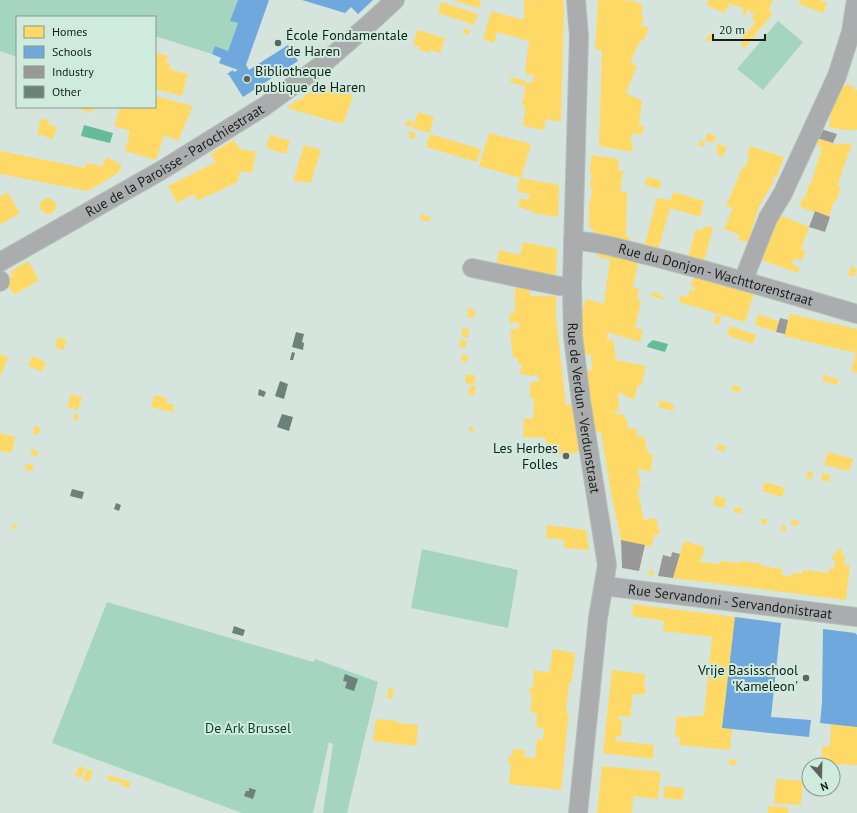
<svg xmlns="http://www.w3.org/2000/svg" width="857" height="813" font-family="'PT Sans',sans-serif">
<rect width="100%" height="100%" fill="#d5e5dd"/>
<g fill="#a5d5bf">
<path d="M 0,0 L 238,0 L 231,21 L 238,23 L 228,51 L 215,46 L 212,54 L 155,36 L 155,17 L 17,17 L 17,57 L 0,51 Z"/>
<path d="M 778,21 L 803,42 L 763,90 L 737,69 Z"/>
<path d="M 422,549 L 518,570 L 508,628 L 411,608 Z"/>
<path d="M 107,602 L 313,662 L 315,659 L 378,682 L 347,813 L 323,813 L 333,744 L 329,742 L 313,813 L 242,813 L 52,743 Z"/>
</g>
<g fill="#6b9">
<path d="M 84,125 L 113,133 L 110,143 L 81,136 Z"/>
<path d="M 653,340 L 668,344 L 665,352 L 647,347 L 648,344 Z"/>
</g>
<g fill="#ffd966">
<path d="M 452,0 L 481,0 L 479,8 Z"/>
<path d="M 524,0 L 533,0 L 533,4 L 534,4 L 534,0 L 563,0 L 563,5 L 564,5 L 561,122 L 546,119 L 544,130 L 523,126 L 525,111 L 524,104 L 522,104 L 522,99 L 524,99 L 525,86 L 510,82 L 511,77 L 526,81 L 526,84 L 533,82 L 534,75 L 526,74 L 525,70 L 529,41 L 497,32 L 494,43 L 483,39 L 491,11 L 524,20 Z"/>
<path d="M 598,0 L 624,0 L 629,2 L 631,0 L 643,5 L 641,15 L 644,16 L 641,25 L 648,27 L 646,37 L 645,37 L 643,41 L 641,40 L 634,53 L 631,64 L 637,66 L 626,93 L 642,101 L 639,125 L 644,126 L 642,135 L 632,133 L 630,142 L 633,142 L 632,152 L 599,146 L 602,50 L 595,49 Z"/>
<path d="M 708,0 L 773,0 L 769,9 L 772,15 L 761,27 L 745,48 L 741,46 L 743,36 L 756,22 L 751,18 L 756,12 L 754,12 L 753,14 L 750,13 L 751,11 L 747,10 L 746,15 L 742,14 L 744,8 L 729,4 L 725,13 L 707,6 Z"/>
<path d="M 800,0 L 819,0 L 827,3 L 823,13 L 799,4 Z"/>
<path d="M 441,2 L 478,14 L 474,25 L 438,13 Z"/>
<path d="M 464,28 L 470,30 L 469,35 L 463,33 Z"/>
<path d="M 417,30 L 445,38 L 440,53 L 430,50 L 429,53 L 419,50 L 420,47 L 413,45 Z"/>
<path d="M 710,33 L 714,35 L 711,42 L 706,40 Z"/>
<path d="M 155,52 L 168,56 L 166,63 L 171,64 L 169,69 L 188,74 L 182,96 L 155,89 Z"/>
<path d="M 319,84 L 349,93 L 349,94 L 353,95 L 349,109 L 348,109 L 343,124 L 287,108 L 297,100 L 303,99 L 305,95 L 307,95 L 313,89 L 318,88 Z"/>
<path d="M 847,84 L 853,86 L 853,89 L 857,90 L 857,130 L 852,129 L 851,131 L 829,127 L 831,113 L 828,113 L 835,98 L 838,98 L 841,85 L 846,86 Z"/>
<path d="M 155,96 L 193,106 L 178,141 L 164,135 L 156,160 L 125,151 L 130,131 L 114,126 L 120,107 L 155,107 Z"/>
<path d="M 75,107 L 94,107 L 92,113 Z"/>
<path d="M 418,112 L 434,117 L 430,133 L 413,128 Z"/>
<path d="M 41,118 L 50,121 L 48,124 L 57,127 L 53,139 L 37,134 Z"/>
<path d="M 407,120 L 414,122 L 412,127 L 405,125 Z"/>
<path d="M 410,131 L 416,133 L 414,139 L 408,137 Z"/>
<path d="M 489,133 L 531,144 L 521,178 L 479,166 Z"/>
<path d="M 707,133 L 716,136 L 714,143 L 705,140 Z"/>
<path d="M 430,134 L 481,149 L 477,162 L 426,147 Z"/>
<path d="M 270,135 L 290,141 L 286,154 L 266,148 Z"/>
<path d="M 817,138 L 838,145 L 839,143 L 844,145 L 844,143 L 852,145 L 842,171 L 838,186 L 841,187 L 836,201 L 834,201 L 829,217 L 800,207 L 802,198 L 805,198 L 809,184 L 811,184 L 822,147 L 814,144 Z"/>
<path d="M 233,140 L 240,149 L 256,152 L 252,173 L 240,171 L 238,182 L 197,201 L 194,194 L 177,203 L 168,186 L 216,162 L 210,154 Z"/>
<path d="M 700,140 L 705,142 L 703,147 L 698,145 Z"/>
<path d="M 718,144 L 727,147 L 723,157 L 717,154 L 718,150 L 716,150 Z"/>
<path d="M 304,145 L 321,150 L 311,182 L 310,183 L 293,181 Z"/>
<path d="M 750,146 L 784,157 L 776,178 L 772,176 L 774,181 L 759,206 L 748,242 L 738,240 L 740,235 L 724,229 L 733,208 L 726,206 L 743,166 L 746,167 L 749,155 L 747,154 Z"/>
<path d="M 0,151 L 85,168 L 86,163 L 102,166 L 106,157 L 122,165 L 118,173 L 88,191 L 0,174 Z"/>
<path d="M 592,155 L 619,159 L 618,170 L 623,171 L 620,191 L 627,192 L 626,236 L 630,237 L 629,244 L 597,236 L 589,225 L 589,206 L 593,188 L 590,187 L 592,173 L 590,173 L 590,166 Z"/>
<path d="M 647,177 L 661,180 L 660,189 L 645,185 Z"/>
<path d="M 520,178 L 559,185 L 558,217 L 532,213 L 532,211 L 518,207 L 520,198 L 529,200 L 529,194 L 517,191 Z"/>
<path d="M 7,192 L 20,213 L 0,225 L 0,197 Z"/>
<path d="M 673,192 L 704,201 L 700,217 L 670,208 L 658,250 L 644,247 L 657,198 L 671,200 Z"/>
<circle cx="48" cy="206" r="8"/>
<path d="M 421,214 L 431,217 L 429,222 L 420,219 Z"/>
<path d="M 779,215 L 809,227 L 801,249 L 806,251 L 802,261 L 794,258 L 792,264 L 800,268 L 798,273 L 762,260 Z"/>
<path d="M 704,226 L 713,228 L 704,261 L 688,257 L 696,229 L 702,231 Z"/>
<path d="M 523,242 L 557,249 L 556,274 L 551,278 L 496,266 L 499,250 L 520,255 Z"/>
<path d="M 594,251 L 639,257 L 633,288 L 639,289 L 637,299 L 641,300 L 635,328 L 643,330 L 640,342 L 607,332 L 608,340 L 613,339 L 616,360 L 646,366 L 641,386 L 638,385 L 634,400 L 618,392 L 619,411 L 615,411 L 616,415 L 624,414 L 625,419 L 627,419 L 628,429 L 636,428 L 637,437 L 644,436 L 648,453 L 653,455 L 651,472 L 638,468 L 641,489 L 637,489 L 644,520 L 656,518 L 660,535 L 655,534 L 651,547 L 621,540 L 611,492 L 601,432 L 595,432 L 589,403 L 586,369 L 592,371 L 591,354 L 584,355 L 581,313 L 586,299 L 604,304 L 610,259 L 597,257 L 598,253 Z"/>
<path d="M 28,261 L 39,280 L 14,295 L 5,280 L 13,276 L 10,272 Z"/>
<path d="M 851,266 L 857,269 L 854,277 L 848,275 Z"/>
<path d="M 694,276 L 754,293 L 745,322 L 679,302 L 681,295 L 688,297 L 690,289 L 694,291 L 695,287 L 691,286 Z"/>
<path d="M 515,288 L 530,288 L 530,296 L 556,296 L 556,320 L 566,405 L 571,404 L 582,450 L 566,456 L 549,451 L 545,438 L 523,437 L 524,418 L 533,419 L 534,398 L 530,398 L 530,382 L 539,382 L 538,375 L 532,376 L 520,374 L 522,364 L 518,364 L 518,358 L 513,358 L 510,330 L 519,328 L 518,322 L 510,323 L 509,314 L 515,313 Z"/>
<path d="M 654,292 L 660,293 L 659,296 L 664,297 L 664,300 L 649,295 L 650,293 L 653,294 Z"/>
<path d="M 468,308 L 475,310 L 474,318 L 467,317 Z"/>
<path d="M 758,314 L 779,321 L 776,332 L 755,325 Z"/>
<path d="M 790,314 L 857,329 L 857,373 L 851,371 L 856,353 L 784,336 Z"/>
<path d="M 716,315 L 721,316 L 719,325 L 713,323 Z"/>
<path d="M 730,326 L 756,335 L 753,344 L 727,335 Z"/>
<path d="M 463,328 L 469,329 L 468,338 L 461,336 Z"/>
<path d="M 58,337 L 67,340 L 63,350 L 55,347 Z"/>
<path d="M 460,339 L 467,341 L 465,348 L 459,347 Z"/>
<path d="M 0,354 L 8,357 L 0,377 Z"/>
<path d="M 462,355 L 468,355 L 467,362 L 461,361 Z"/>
<path d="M 32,356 L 46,362 L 42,372 L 28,366 Z"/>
<path d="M 466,374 L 476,376 L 474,384 L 465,383 Z"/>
<path d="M 824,375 L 830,376 L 828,383 L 822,381 Z"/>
<path d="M 831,377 L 839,379 L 837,385 L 829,383 Z"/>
<path d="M 471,385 L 476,386 L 474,396 L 468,394 Z"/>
<path d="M 733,385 L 741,387 L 740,393 L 731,390 Z"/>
<path d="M 71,394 L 82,397 L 78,410 L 67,407 Z"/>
<path d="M 154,395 L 167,398 L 166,403 L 174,405 L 173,412 L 151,407 Z"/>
<path d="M 660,400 L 674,405 L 673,411 L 658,407 Z"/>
<path d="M 75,413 L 79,414 L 77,421 L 73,420 Z"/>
<path d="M 35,426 L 41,428 L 38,435 L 32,433 Z"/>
<path d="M 469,427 L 473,427 L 474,432 L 469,431 Z"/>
<path d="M 0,433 L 15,437 L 12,453 L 0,451 Z"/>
<path d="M 718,444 L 726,446 L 724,452 L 716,449 Z"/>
<path d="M 32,449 L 38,451 L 37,456 L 30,455 Z"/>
<path d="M 828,452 L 853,459 L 849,471 L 824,465 Z"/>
<path d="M 26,464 L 34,465 L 32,471 L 25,470 Z"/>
<path d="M 808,471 L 813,472 L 812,479 L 806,478 Z"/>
<path d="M 822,473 L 830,475 L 829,482 L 821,480 Z"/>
<path d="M 765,482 L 785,488 L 782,497 L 762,491 Z"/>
<path d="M 715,496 L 726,499 L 724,508 L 713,505 Z"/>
<path d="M 734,507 L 742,508 L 741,514 L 734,512 Z"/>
<path d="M 761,519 L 767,519 L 766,525 L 761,524 Z"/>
<path d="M 791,520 L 799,521 L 798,526 L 791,525 Z"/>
<path d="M 17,524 L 16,529 L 12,529 L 11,525 Z"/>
<path d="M 547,525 L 586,530 L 589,550 L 564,548 L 564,540 L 546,538 Z"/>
<path d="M 782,525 L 786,526 L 786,531 L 781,531 Z"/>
<path d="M 684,541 L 705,547 L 700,562 L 720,564 L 720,561 L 741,563 L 741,561 L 762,564 L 762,566 L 782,569 L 782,575 L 792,577 L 792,572 L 802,574 L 803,570 L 829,573 L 829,568 L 834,569 L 835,560 L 832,560 L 833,554 L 836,555 L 837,548 L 842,549 L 841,555 L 845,555 L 844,565 L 850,565 L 846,600 L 673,578 Z"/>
<path d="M 650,570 L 654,571 L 653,576 L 648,574 Z"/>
<path d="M 633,604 L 735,617 L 722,728 L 732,729 L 730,750 L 679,745 L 680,737 L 675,737 L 677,716 L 687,717 L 704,715 L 712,637 L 663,631 L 664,621 L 632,616 Z"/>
<path d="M 553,649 L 575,653 L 572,680 L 569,684 L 566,711 L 569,716 L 568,720 L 561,790 L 509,784 L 511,763 L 508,763 L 509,756 L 512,756 L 513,749 L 525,750 L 524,757 L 535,758 L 537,739 L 543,740 L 544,728 L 536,727 L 537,713 L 530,712 L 532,696 L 529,690 L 533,686 L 534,670 L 549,673 Z"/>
<path d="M 612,670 L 645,674 L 644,687 L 646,687 L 645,695 L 633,694 L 630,717 L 618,716 L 618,719 L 622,720 L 621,737 L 616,736 L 616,741 L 654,745 L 653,759 L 603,753 Z"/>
<path d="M 389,688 L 394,689 L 392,699 L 387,698 Z"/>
<path d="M 376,719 L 398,721 L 397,723 L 418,725 L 416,746 L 373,741 Z"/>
<path d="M 831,724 L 857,727 L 857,765 L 830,764 L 830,762 L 822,762 L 822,746 L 830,746 Z"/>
<path d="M 729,759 L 737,760 L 736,765 L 729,765 Z"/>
<path d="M 79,766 L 85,768 L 81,778 L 75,776 Z"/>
<path d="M 602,766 L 661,772 L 658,799 L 633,796 L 632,813 L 597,813 Z"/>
<path d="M 87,769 L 93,771 L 89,782 L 83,779 Z"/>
<path d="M 108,775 L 131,782 L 129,788 L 121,786 L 122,783 L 107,780 Z"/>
<path d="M 776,779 L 803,781 L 801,805 L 774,803 Z"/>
<path d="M 665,786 L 684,788 L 683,800 L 663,798 Z"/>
<path d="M 768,806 L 788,807 L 788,813 L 768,813 Z"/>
</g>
<g fill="#6fa8dc">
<path d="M 238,0 L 269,0 L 246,65 L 249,70 L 288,45 L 298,61 L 243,97 L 229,75 L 227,74 L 233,70 L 234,72 L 238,70 L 219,63 L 221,58 L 212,54 L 215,46 L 228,51 L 238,23 L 230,21 Z"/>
<path d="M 302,0 L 373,0 L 358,14 L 351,7 L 345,13 Z"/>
<path d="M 735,617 L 781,623 L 771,717 L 811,720 L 809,737 L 722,728 Z"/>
<path d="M 823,629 L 855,633 L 857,635 L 857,727 L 820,723 L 822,703 Z"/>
</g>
<g fill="#999">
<path d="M 821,129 L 837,134 L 833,143 L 817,138 Z"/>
<path d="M 815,211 L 830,217 L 825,232 L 809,227 Z"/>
<path d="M 780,318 L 788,320 L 785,334 L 776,332 Z"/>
<path d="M 621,540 L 645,545 L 639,571 L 622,568 Z"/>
<path d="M 672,552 L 680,554 L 673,578 L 658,576 L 663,555 L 671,557 Z"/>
</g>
<g fill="#6c8179">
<path d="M 296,332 L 304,334 L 302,342 L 304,343 L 303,350 L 292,347 Z"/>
<path d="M 292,352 L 295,353 L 293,360 L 290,360 Z"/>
<path d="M 280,381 L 288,384 L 284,399 L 275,396 Z"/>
<path d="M 259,389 L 266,392 L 264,397 L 258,395 Z"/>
<path d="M 282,414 L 293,417 L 289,431 L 277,427 Z"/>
<path d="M 72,489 L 84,492 L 82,499 L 70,496 Z"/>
<path d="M 116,503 L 121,505 L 119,511 L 114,509 Z"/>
<path d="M 234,626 L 245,630 L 243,636 L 232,633 Z"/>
<path d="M 345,674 L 358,679 L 354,691 L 345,688 L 347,682 L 343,681 Z"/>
<path d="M 249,788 L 256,790 L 253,799 L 244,796 L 246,791 L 249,791 Z"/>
</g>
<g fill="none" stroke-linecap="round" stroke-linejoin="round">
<g stroke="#b4c0ba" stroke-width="20">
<g id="minor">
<path id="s1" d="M 576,0 L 579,36 L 572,286 L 573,336 L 581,401 L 607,565 L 598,618 L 578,813"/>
<path id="s2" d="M 573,241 C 600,241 627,251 654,257 C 722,274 789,294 857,314"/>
<path id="s3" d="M 0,262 L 162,170 L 265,106 L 324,63 L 369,24 L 395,0"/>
<path d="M 472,268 L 559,286 L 572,286"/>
<path d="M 0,280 L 0,282"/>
<path d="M 743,281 L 768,218 L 783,193 L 837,76 L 851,32 L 856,0"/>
<path id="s4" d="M 604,586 L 857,617"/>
</g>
</g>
<use href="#minor" stroke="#abacae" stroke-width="18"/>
</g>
<g fill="#59655f" stroke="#cfebdd" stroke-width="1.5">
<circle cx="278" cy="43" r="4"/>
<circle cx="247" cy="79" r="4"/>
<circle cx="566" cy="456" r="4"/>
<circle cx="806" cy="678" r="4"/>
</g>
<g text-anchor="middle" stroke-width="4" stroke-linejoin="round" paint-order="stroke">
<g font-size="14" fill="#16201b" stroke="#cfebdd" text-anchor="start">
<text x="286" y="40">École Fondamentale<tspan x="286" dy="16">de Haren</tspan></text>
<text x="255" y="76">Bibliotheque<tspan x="255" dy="16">publique de Haren</tspan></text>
<text x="558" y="453" text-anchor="end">Les Herbes<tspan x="558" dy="16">Folles</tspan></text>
<text x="798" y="675" text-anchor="end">Vrije Basisschool<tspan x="798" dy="16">'Kameleon'</tspan></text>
</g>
<g font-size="14" fill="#16201b" stroke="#cfebdd">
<text dy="5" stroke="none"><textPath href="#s3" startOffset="202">Rue de la Paroisse - Parochiestraat</textPath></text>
<text dy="5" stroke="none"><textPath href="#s2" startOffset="147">Rue du Donjon - Wachttorenstraat</textPath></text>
<text dy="5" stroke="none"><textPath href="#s1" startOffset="409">Rue de Verdun - Verdunstraat</textPath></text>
<text dy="5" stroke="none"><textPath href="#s4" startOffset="127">Rue Servandoni - Servandonistraat</textPath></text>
</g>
<g font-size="14" fill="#0c3d2a" stroke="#cfebdd">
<text x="248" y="733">De Ark Brussel</text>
</g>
</g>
<rect x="16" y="16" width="140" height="92" fill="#cfebdd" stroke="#859a8f"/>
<rect x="24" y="26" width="20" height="12" fill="#ffd966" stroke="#859a8f"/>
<text x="52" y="36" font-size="12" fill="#16201b">Homes</text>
<rect x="24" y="46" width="20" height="12" fill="#6fa8dc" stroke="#859a8f"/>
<text x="52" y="56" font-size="12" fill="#16201b">Schools</text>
<rect x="24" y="66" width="20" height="12" fill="#999999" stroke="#859a8f"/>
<text x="52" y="76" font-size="12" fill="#16201b">Industry</text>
<rect x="24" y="86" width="20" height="12" fill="#6c8179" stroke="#859a8f"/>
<text x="52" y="96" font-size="12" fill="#16201b">Other</text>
<g transform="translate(821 777) rotate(160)"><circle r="19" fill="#cfebdd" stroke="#859a8f"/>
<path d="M0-3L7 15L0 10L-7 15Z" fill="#59655f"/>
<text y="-6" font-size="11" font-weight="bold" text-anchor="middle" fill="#16201b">N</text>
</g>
<path d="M713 34v6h52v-6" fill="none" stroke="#16201b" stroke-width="2"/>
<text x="719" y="34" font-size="12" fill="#16201b" stroke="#cfebdd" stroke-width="3" paint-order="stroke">20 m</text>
</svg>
